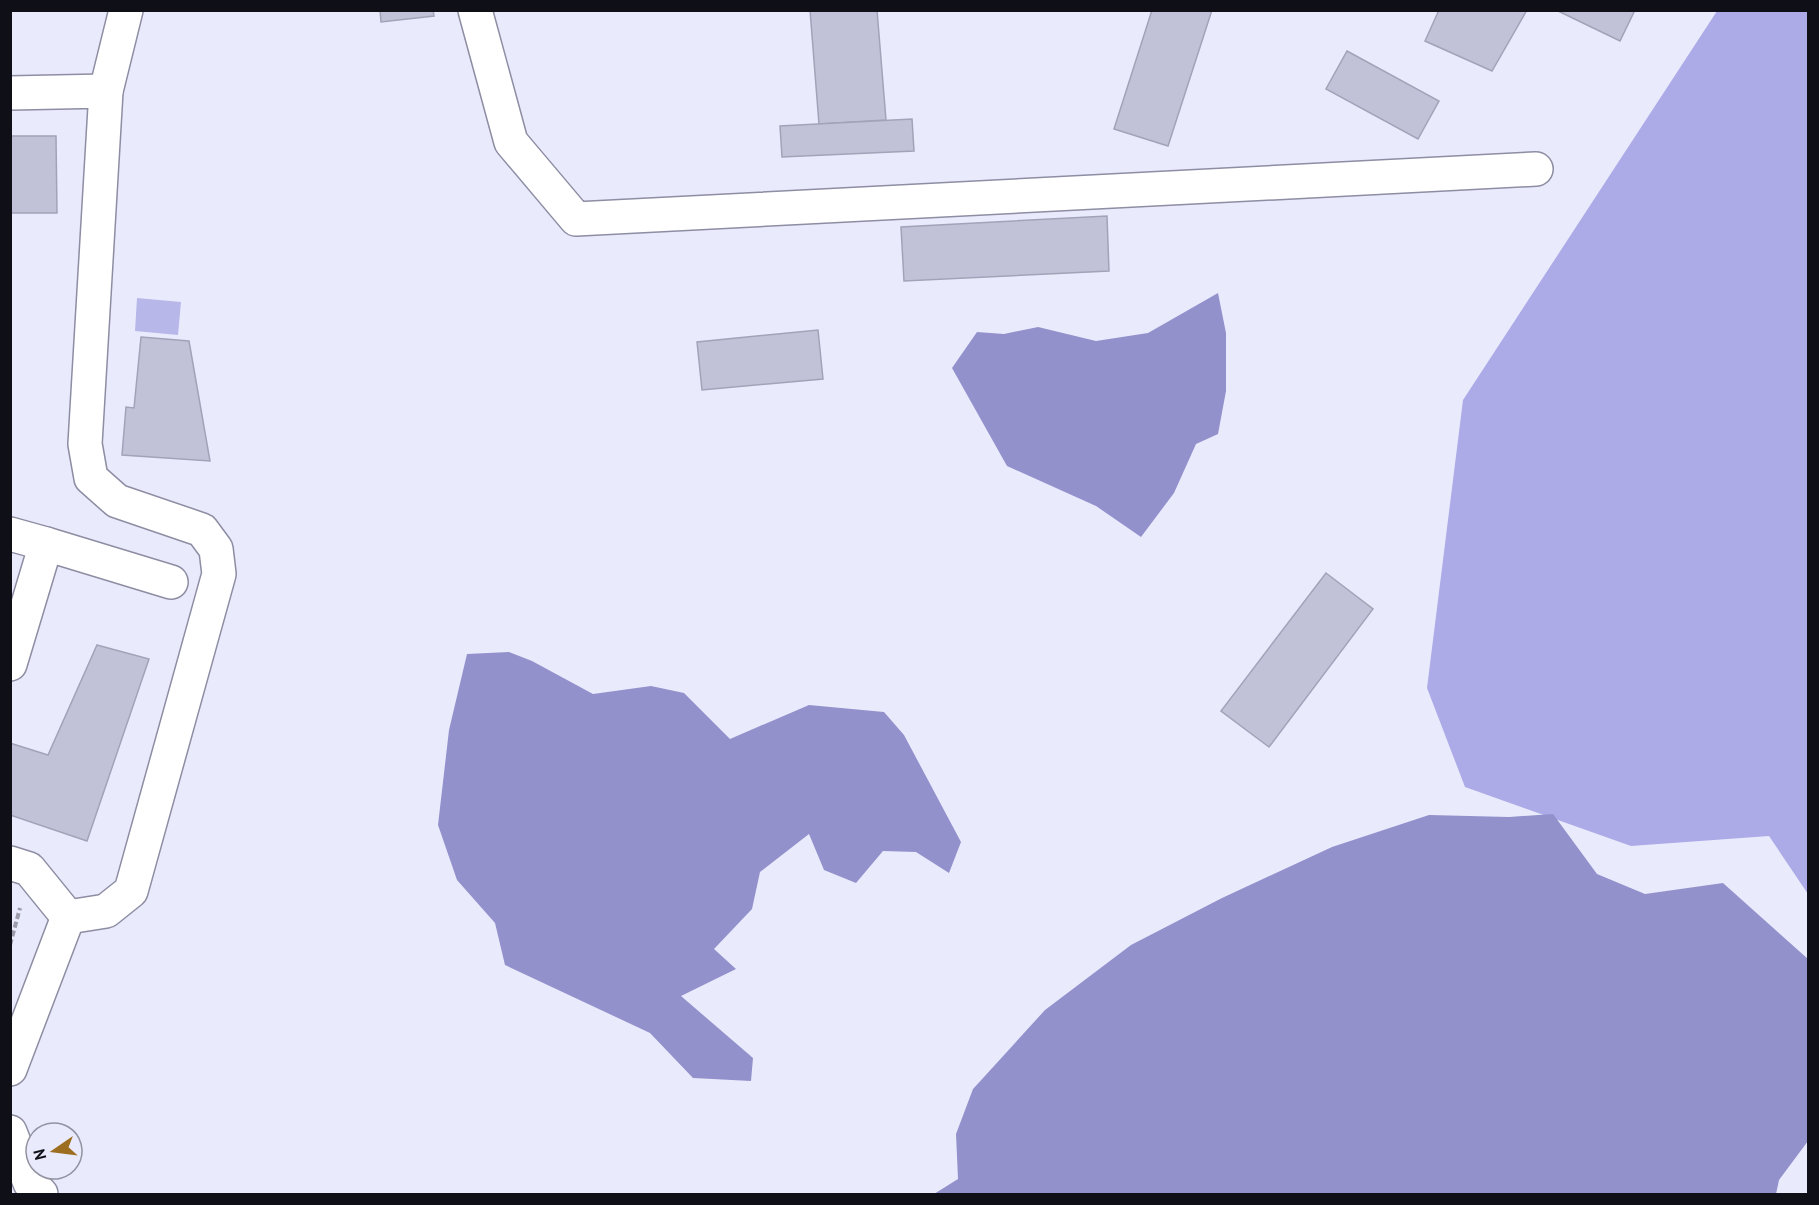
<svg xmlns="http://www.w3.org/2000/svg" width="1819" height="1205" font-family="'PT Sans',sans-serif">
<rect width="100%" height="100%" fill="#eaeafd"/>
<path fill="#b8b7ea" d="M 137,298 L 181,302 L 178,335 L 135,331 Z"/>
<path fill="#acabe7" d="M 1717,11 L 1808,11 L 1808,894 L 1769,836 L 1631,846 L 1465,787 L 1427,688 L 1463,400 Z"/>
<g fill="#9291cc">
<path d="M 1218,293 L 1226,333 L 1226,391 L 1218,434 L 1196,444 L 1174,493 L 1141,537 L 1096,506 L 1007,466 L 952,368 L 977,332 L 1004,334 L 1038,327 L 1096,341 L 1148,333 Z"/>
<path d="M 509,652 L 532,661 L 593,694 L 651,686 L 684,693 L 730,739 L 809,705 L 884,712 L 904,735 L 961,842 L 949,873 L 916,852 L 883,851 L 856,883 L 824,870 L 809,834 L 760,872 L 752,909 L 714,949 L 736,969 L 681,996 L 753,1058 L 751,1081 L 693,1078 L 650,1033 L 505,965 L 495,923 L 457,880 L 438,825 L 449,730 L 467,654 Z"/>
<path d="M 1553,814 L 1597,874 L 1645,894 L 1723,883 L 1808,959 L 1808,1141 L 1779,1180 L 1776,1194 L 934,1194 L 958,1179 L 956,1134 L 973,1089 L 1045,1010 L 1131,945 L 1222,898 L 1332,847 L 1429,815 L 1509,817 Z"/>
</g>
<g fill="#c1c2d8" stroke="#a2a3b8" stroke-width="1.5">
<path d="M 380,10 L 433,10 L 434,16 L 381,22 Z"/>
<path d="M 810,10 L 877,10 L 886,120 L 819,124 Z"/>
<path d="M 1152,10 L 1212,10 L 1168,146 L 1114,129 Z"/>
<path d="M 1439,10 L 1527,10 L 1492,71 L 1425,41 Z"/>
<path d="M 1556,10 L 1635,10 L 1620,41 Z"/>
<path d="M 1347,51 L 1439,101 L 1418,139 L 1326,89 Z"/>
<path d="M 912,119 L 914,151 L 782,157 L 780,126 Z"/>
<path d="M 10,136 L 56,136 L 57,213 L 10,213 Z"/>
<path d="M 1107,216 L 1109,271 L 904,281 L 901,227 Z"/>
<path d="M 818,330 L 823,379 L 702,390 L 697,342 Z"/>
<path d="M 141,337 L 189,341 L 210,461 L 122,455 L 126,407 L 134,408 Z"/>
<path d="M 1326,573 L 1373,609 L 1269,747 L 1221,711 Z"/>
<path d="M 97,645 L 149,659 L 87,841 L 10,815 L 10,743 L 48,755 Z"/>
</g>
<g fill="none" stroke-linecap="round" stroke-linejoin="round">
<g stroke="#8d8da3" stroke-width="36">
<g id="minor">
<path d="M 475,10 L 511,142 L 576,219 L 1536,169"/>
<path d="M 106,91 L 126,10"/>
<path d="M 10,93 L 106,91 L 85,444 L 91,478 L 117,501 L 202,530 L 216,549 L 219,574 L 131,891 L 106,911 L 68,917"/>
<path d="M 10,534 L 46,544 L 10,664"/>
<path d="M 46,544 L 171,582"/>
<path d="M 10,863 L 29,869 L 68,917"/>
<path d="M 10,1069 L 68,917"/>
<path d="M 10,1132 L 30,1183 L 41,1194"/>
</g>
</g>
<path stroke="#9b9baa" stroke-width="4" stroke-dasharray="6 3" stroke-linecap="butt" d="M 10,945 L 20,908"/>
<use href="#minor" stroke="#fff" stroke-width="33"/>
</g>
<rect width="1819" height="1205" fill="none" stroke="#0f0f17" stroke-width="24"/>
<g transform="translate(54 1151) rotate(256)"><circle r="28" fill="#eaeafd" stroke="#9292a1" stroke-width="1.5"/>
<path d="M0-4.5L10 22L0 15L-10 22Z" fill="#9d6e20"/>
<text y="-9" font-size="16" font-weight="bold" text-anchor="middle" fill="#0f0f17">N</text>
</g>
</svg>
